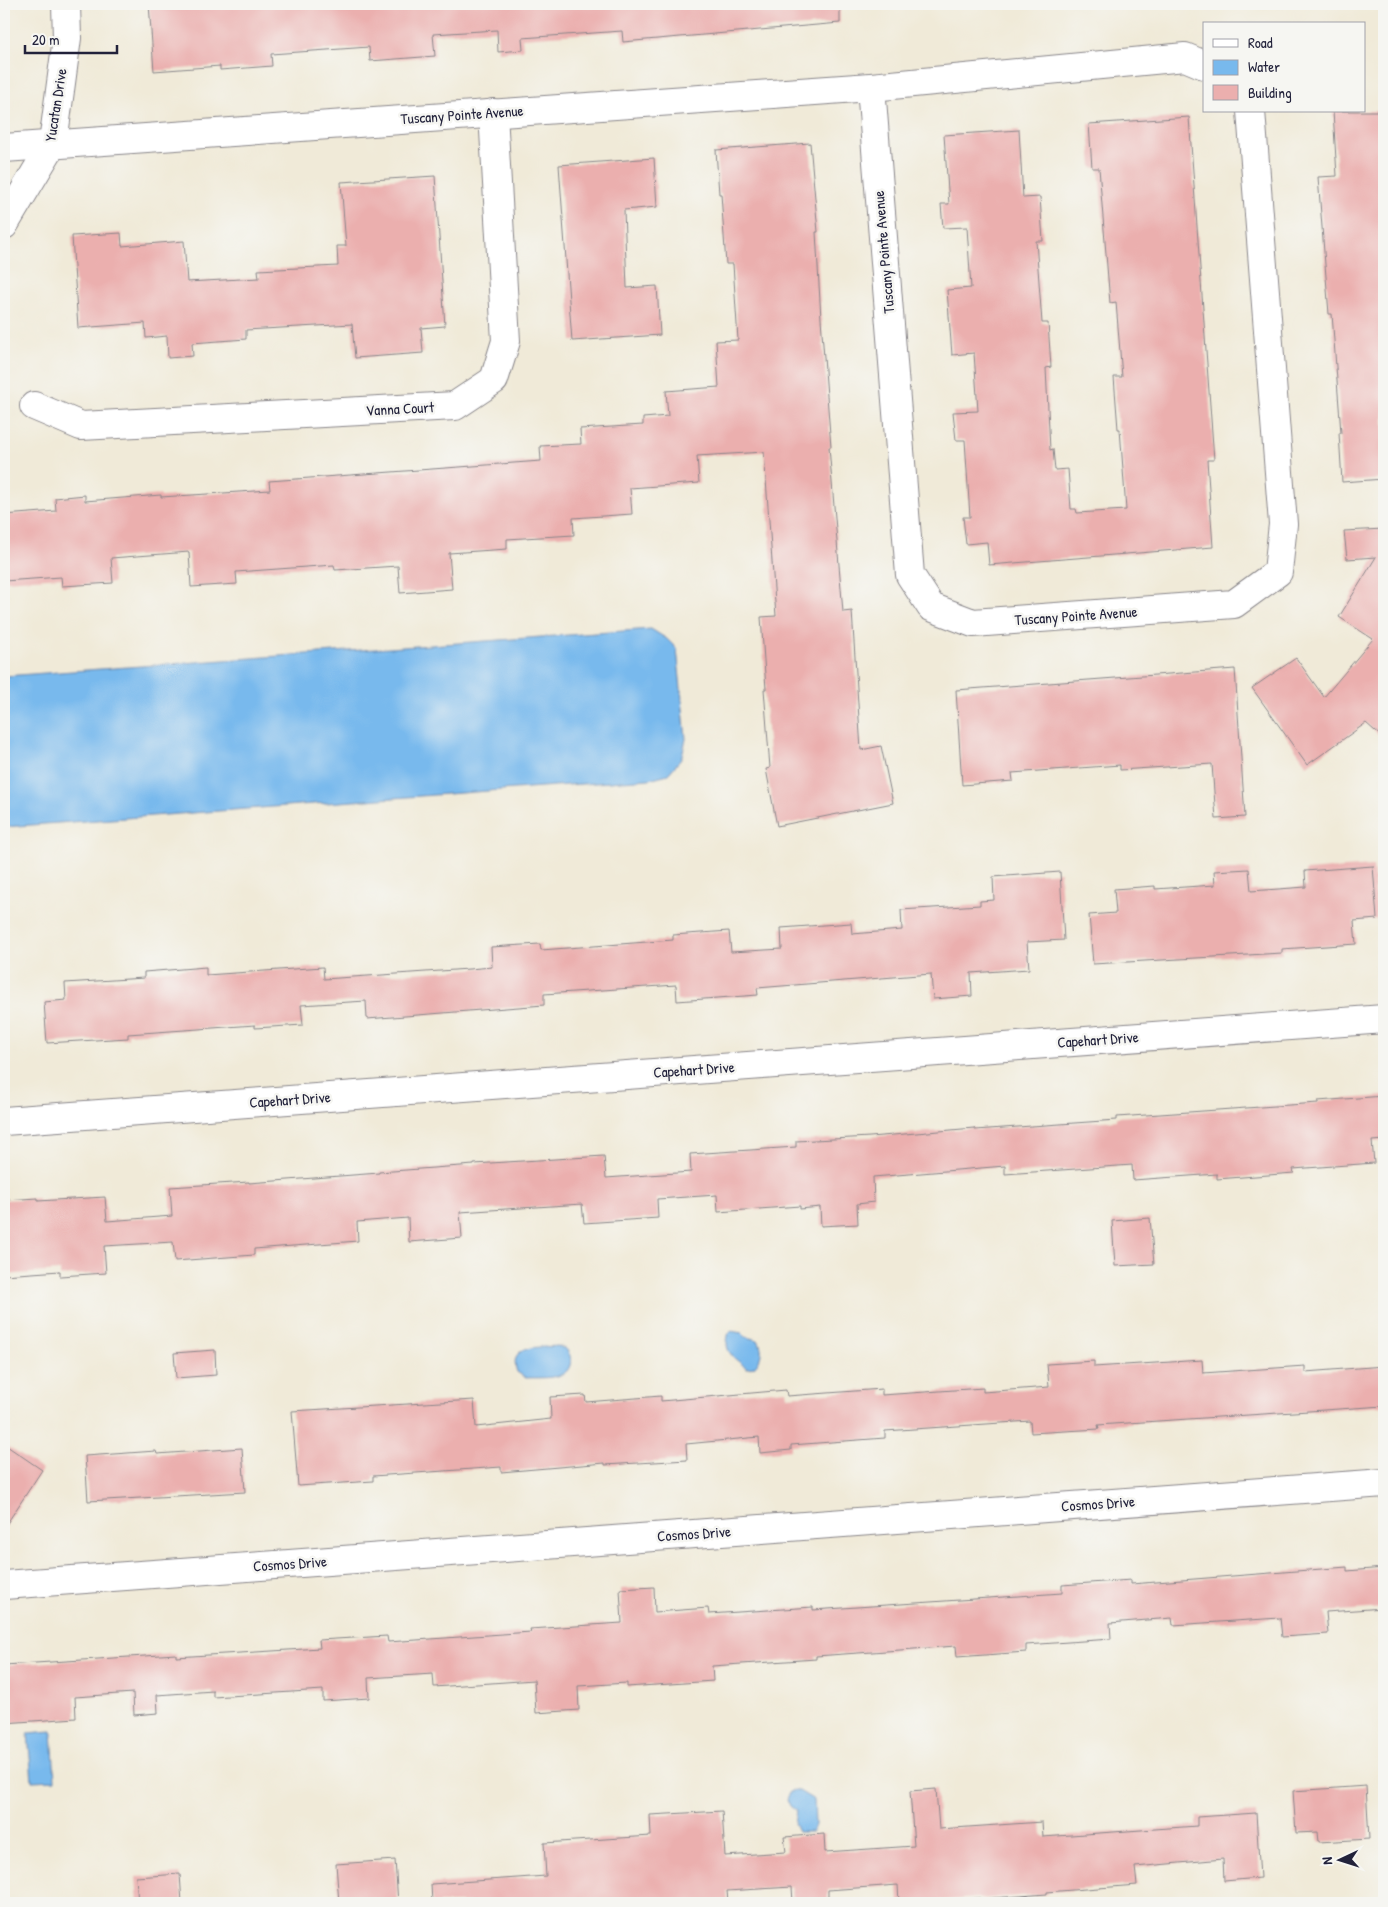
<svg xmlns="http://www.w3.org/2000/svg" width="1388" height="1907" font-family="'Patrick Hand',sans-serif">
<rect width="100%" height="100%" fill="#f6f6f2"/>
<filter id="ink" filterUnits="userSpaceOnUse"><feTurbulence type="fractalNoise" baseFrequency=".02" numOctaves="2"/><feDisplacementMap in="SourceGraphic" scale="10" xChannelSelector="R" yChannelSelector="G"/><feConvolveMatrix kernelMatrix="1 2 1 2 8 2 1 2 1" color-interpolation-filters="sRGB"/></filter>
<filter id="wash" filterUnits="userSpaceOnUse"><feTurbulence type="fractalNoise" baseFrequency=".0096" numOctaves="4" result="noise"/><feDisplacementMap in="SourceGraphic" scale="20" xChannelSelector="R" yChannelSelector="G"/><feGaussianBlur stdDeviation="1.12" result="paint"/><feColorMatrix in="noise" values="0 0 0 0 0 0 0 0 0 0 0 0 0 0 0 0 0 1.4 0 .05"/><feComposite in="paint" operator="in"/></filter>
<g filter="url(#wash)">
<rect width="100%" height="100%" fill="#f0ead8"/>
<g fill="#78b9ed" stroke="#4d6e94">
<path d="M 651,629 L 667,639 L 677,649 L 686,739 L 681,759 L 668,774 L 649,779 L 4,827 L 4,676 Z"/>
<path d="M 731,1331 L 742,1333 L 746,1337 L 758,1340 C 764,1350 761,1360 754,1367 L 747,1368 C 738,1361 726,1354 727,1342 C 728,1337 727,1335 731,1331 Z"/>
<path d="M 558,1346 L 566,1349 C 570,1354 572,1359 570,1365 C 566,1381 539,1377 526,1378 L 517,1372 C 507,1343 540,1348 558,1346 Z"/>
<path d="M 52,1731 L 55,1780 L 32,1781 L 28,1733 Z"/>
<path d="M 794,1791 L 799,1791 L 814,1800 L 815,1825 L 812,1832 L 798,1832 L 794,1824 L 796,1811 L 790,1806 L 787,1799 L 790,1792 Z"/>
</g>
<g id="blocks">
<g fill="#ebafae">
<path d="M 149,4 L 840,4 L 840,23 L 623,42 L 622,31 L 522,38 L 523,50 L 498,52 L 497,30 L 433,34 L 435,56 L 370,61 L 369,47 L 271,54 L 272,66 L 220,70 L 220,66 L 154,71 Z"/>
<path d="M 1333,111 L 1384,111 L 1384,479 L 1342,482 L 1339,433 L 1341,433 L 1332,314 L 1329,314 L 1318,177 L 1337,176 Z"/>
<path d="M 1189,117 L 1214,460 L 1207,460 L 1213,547 L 989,565 L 987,542 L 966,544 L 963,517 L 970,517 L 965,440 L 956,440 L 953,412 L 978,411 L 974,353 L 952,355 L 947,290 L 971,288 L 967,227 L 943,228 L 941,204 L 949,204 L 944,135 L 1019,130 L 1023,198 L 1040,197 L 1043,241 L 1036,241 L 1042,323 L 1048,323 L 1051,367 L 1046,368 L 1050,450 L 1053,449 L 1055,470 L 1068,469 L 1071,509 L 1076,509 L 1077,513 L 1126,510 L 1120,429 L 1118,429 L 1114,377 L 1122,377 L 1116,302 L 1110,303 L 1099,168 L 1092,168 L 1089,124 Z"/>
<path d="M 810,143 L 818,232 L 816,232 L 821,319 L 831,447 L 829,447 L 843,612 L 852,611 L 861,750 L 881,746 L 893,803 L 777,826 L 766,769 L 770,768 L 764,689 L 766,689 L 761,617 L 776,616 L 764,452 L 697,456 L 699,483 L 630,488 L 632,514 L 573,518 L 574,535 L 507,539 L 507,549 L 449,553 L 452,589 L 400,593 L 398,566 L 335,570 L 334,565 L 236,572 L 237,584 L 191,587 L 189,552 L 111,558 L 113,583 L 62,586 L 61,577 L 4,581 L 4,515 L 56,511 L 55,498 L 85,495 L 85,501 L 161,495 L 161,497 L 270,490 L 269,481 L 541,461 L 540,446 L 581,444 L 580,429 L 643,425 L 643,418 L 668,416 L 666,391 L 719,387 L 716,341 L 738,340 L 733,264 L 726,264 L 721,194 L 719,194 L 716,150 Z"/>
<path d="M 654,158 L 657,207 L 624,210 L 627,288 L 657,286 L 660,335 L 572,341 L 559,165 Z"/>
<path d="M 435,176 L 445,326 L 421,328 L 423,353 L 355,358 L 352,324 L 246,330 L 246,339 L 192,343 L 193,356 L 168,358 L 167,336 L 146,338 L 145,323 L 78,328 L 72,236 L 121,233 L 122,246 L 184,241 L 187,282 L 259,278 L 258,270 L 338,266 L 337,246 L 346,246 L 341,182 Z"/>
<path d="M 1384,529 L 1384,739 L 1366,723 L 1307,765 L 1252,688 L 1296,658 L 1324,697 L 1373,639 L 1339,617 L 1376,557 L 1347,559 L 1344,531 Z"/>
<path d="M 1235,669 L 1245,817 L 1216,819 L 1212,764 L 1120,770 L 1120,765 L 1012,773 L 1013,781 L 962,785 L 956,690 Z"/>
<path d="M 1373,866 L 1377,919 L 1354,921 L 1356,944 L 1282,949 L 1282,953 L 1093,964 L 1089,915 L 1116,913 L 1114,889 L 1155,886 L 1155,889 L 1215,885 L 1214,871 L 1249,869 L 1251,891 L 1306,887 L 1305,871 Z"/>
<path d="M 1060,872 L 1064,940 L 1027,942 L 1029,969 L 971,973 L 972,996 L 933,999 L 931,974 L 757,988 L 758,995 L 677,1001 L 676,985 L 544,994 L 544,1005 L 367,1019 L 366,1001 L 301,1005 L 303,1025 L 255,1028 L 255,1025 L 128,1034 L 128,1038 L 47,1043 L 44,1002 L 66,1000 L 65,983 L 144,978 L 144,972 L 206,967 L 206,975 L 323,967 L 324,979 L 469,969 L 492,967 L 491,947 L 540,944 L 541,950 L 673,940 L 673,935 L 729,931 L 731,952 L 782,949 L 781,928 L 851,923 L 852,934 L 902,930 L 901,910 L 980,905 L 980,901 L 994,900 L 993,877 Z"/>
<path d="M 1384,1096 L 1384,1140 L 1372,1141 L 1374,1163 L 1293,1169 L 1294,1173 L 1217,1179 L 1217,1174 L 1133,1180 L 1132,1165 L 1005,1174 L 1005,1166 L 873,1177 L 874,1202 L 857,1204 L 858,1224 L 821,1226 L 820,1207 L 800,1209 L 800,1206 L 718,1212 L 717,1195 L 657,1199 L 658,1218 L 584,1223 L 582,1204 L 460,1212 L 462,1238 L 409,1242 L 408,1218 L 357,1222 L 358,1241 L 254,1249 L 254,1255 L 175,1261 L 173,1242 L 104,1246 L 106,1273 L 60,1276 L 60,1271 L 4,1275 L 4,1200 L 38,1198 L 38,1201 L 105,1197 L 107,1221 L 172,1216 L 170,1187 L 249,1182 L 249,1183 L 379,1173 L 379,1172 L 474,1165 L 474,1164 L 604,1156 L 606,1178 L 691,1172 L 690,1154 L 796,1147 L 796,1141 L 870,1137 L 974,1128 L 975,1130 L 1117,1120 L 1117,1117 L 1318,1103 L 1318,1101 Z"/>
<path d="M 1150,1218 L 1154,1264 L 1115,1266 L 1112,1221 Z"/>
<path d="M 215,1350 L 216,1375 L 176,1378 L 174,1353 Z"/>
<path d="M 1202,1360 L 1203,1373 L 1305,1366 L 1305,1372 L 1384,1366 L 1384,1406 L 1098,1425 L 1099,1429 L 1031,1433 L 1030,1421 L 885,1431 L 885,1438 L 791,1445 L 791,1450 L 760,1453 L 759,1437 L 686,1444 L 687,1460 L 605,1465 L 605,1463 L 501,1472 L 501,1467 L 373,1476 L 373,1481 L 298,1486 L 292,1411 L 474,1400 L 476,1427 L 551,1419 L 550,1397 L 585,1395 L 586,1402 L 661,1396 L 661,1401 L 786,1390 L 787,1396 L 882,1389 L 882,1395 L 983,1388 L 983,1392 L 1049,1387 L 1047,1364 L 1094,1361 L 1094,1367 Z"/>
<path d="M 4,1444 L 42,1470 L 4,1528 Z"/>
<path d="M 242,1448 L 245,1492 L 88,1501 L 85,1456 L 156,1451 L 157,1454 Z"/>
<path d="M 1347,1567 L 1347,1571 L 1384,1568 L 1384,1608 L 1326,1612 L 1328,1634 L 1282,1637 L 1280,1618 L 1173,1625 L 1172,1618 L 1110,1623 L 1111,1639 L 1026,1645 L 1026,1652 L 957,1657 L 956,1646 L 816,1656 L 816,1659 L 712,1666 L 713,1681 L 627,1687 L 627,1683 L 578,1686 L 579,1710 L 536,1713 L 534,1680 L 434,1687 L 433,1674 L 368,1678 L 369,1698 L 323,1701 L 323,1690 L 213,1697 L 213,1691 L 157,1695 L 158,1713 L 134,1715 L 133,1693 L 75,1697 L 76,1718 L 4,1723 L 4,1665 L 176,1654 L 176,1657 L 320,1648 L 319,1640 L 387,1636 L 388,1642 L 531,1632 L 530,1629 L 622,1623 L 620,1589 L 654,1587 L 655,1612 L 708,1608 L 709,1614 L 813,1607 L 813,1610 L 1062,1593 L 1062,1585 L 1131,1580 L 1131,1584 Z"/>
<path d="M 1366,1786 L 1369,1839 L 1319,1842 L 1318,1832 L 1296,1833 L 1293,1791 Z"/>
<path d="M 936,1789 L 939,1829 L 1042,1822 L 1043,1837 L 1197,1826 L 1197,1817 L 1256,1813 L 1260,1878 L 1224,1881 L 1223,1859 L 1135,1867 L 1137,1885 L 1047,1892 L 1047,1894 L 980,1899 L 980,1898 L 899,1903 L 898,1885 L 828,1890 L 828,1903 L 793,1903 L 792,1887 L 727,1891 L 728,1901 L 696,1903 L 655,1903 L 655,1900 L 605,1903 L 432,1903 L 431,1884 L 546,1876 L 544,1843 L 651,1836 L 650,1815 L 722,1811 L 725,1856 L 786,1852 L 784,1837 L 824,1834 L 825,1852 L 914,1846 L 910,1791 Z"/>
<path d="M 395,1860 L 398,1903 L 339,1903 L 336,1864 Z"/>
<path d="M 180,1874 L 182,1903 L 138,1903 L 136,1877 Z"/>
</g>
</g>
</g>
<g filter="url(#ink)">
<use href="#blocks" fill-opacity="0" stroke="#89868a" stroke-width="1"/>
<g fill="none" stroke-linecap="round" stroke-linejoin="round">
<g stroke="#89868a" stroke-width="30">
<g id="street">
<path d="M 871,87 L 910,575 L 931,607 L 973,623 L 1234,604 L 1278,572 L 1283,524 L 1251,111"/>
<path d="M 4,148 L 871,87 L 1185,57 L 1204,65"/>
<path d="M 4,225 L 53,143 L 67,38 L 66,4"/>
<path d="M 34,406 L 81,426 L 455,406 L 494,380 L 506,341 L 493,113"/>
<path d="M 4,1121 L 1384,1019"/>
<path d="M 4,1585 L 1384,1483"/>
</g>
</g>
<use href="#street" stroke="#fff" stroke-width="28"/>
</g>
</g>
<g text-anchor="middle" stroke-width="5" stroke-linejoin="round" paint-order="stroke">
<g font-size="15" fill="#22223b" stroke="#f6f6f2">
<text transform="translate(56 105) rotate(-81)" y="5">Yucatan Drive</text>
<text transform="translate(462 115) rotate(-4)" y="5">Tuscany Pointe Avenue</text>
<text transform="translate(884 252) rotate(-95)" y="5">Tuscany Pointe Avenue</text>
<text transform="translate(400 409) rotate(-3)" y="5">Vanna Court</text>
<text transform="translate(1076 616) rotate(-4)" y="5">Tuscany Pointe Avenue</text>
<text transform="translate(1098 1040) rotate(-4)" y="5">Capehart Drive</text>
<text transform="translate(694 1070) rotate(-4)" y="5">Capehart Drive</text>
<text transform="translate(290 1100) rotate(-4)" y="5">Capehart Drive</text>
<text transform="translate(1098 1504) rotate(-4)" y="5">Cosmos Drive</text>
<text transform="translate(694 1534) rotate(-4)" y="5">Cosmos Drive</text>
<text transform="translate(290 1564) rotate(-4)" y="5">Cosmos Drive</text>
</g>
</g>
<rect width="1388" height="1907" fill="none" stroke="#f6f6f2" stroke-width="20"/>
<rect x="1203" y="22" width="162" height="90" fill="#f6f6f2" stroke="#a1a1a9"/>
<rect x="1213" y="39" width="25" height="8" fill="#ffffff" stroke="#a1a1a9"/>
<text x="1248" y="48" font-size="15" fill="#22223b">Road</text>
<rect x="1213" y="60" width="25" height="15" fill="#78b9ed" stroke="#a1a1a9"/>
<text x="1248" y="72" font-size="15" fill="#22223b">Water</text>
<rect x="1213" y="85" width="25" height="15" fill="#ebafae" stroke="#a1a1a9"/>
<text x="1248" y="98" font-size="15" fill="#22223b">Building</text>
<g transform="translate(1340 1860) rotate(266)" stroke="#f6f6f2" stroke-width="4" paint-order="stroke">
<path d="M0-4L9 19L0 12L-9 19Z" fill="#22223b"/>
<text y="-8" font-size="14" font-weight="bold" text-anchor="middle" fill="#22223b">N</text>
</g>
<path d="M25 45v8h92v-8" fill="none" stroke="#22223b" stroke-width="2.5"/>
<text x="32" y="45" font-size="15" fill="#22223b" stroke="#f6f6f2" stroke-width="4" paint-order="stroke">20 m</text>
</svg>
